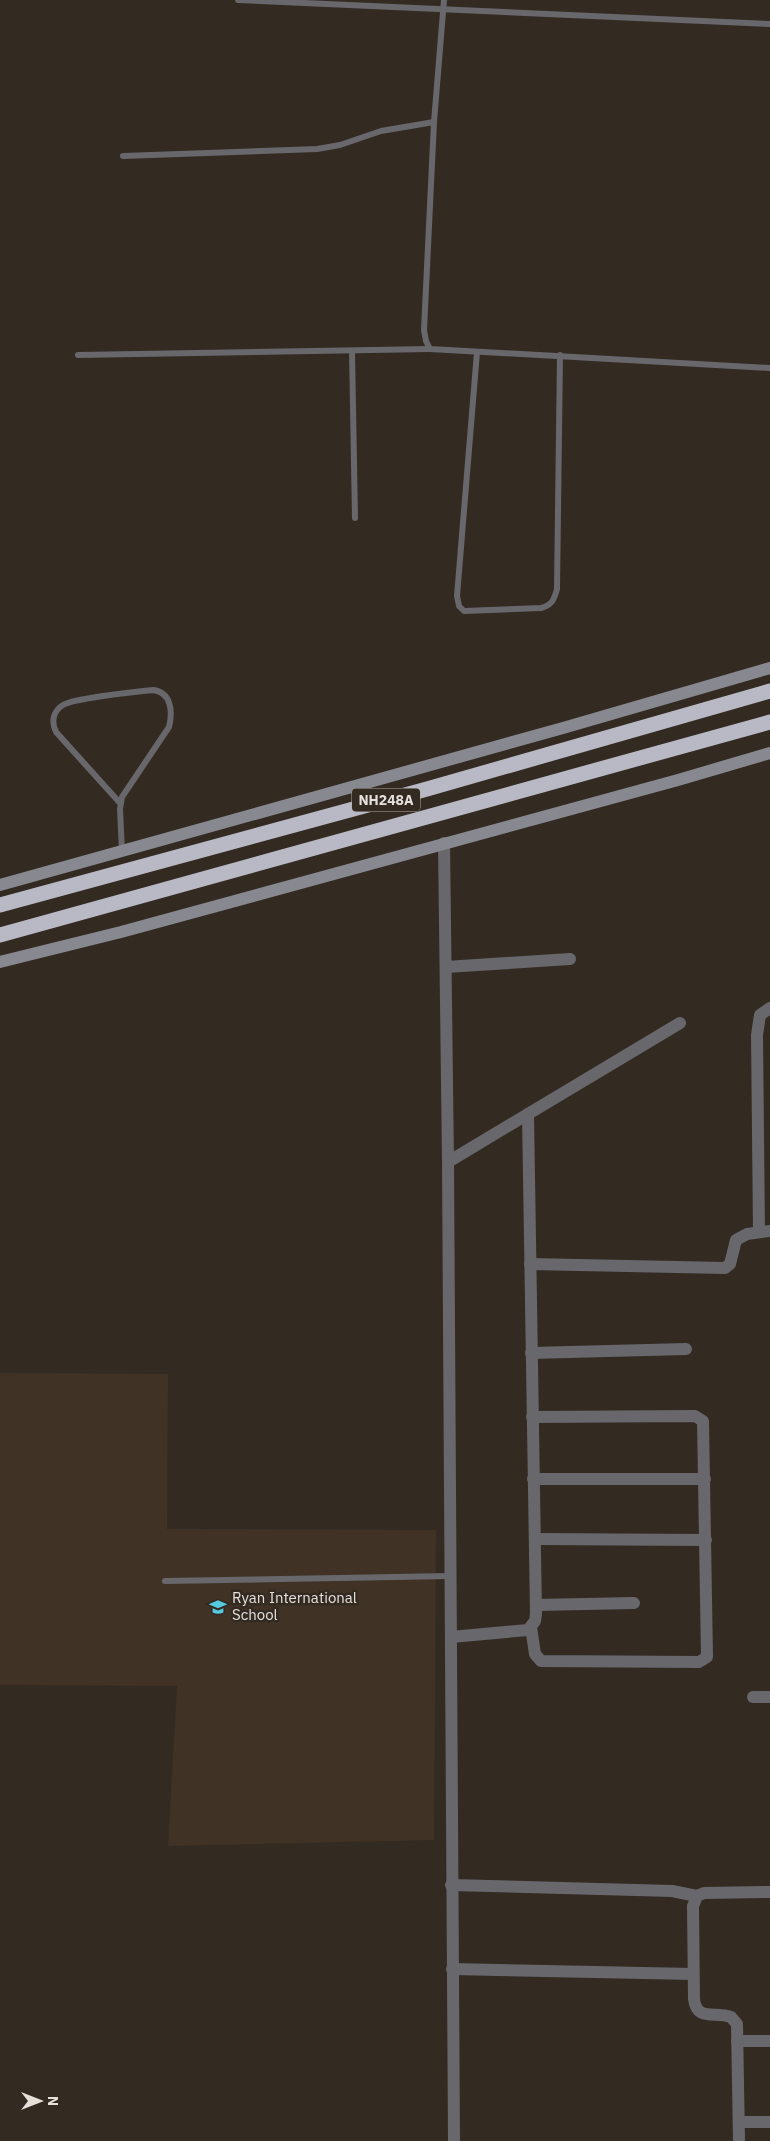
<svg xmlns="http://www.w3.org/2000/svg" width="770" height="2141" font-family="'IBM Plex Sans',sans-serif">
<rect width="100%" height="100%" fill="#332a22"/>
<path fill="#403326" d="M 0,1373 L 168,1374 L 167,1529 L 436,1530 L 434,1840 L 168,1846 L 177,1686 L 0,1685 Z"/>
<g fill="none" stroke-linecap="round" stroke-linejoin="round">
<g stroke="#67676c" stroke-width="6">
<path d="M 238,0 L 770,24"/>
<path d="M 444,0 L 434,122 L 424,330 L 426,341 L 430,349 L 770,368"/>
<path d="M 123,156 L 317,149 L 340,145 L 381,131 L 434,122"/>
<path d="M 352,351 L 355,518"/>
<path d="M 477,352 L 457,596 L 459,606 L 464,611 L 541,608 C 552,605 554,600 557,589 L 560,355"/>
<path d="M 78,355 L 430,349"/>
<path d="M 120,803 L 56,732 C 51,722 53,711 63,705 C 75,698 135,692 153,690 C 171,692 173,711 169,727 L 122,797 L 120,809 L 122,851"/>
<path d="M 165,1581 L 451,1576"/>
</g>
<g stroke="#67676c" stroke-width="12">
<path d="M 444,843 L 448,1162 L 454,2141"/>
<path d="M 446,967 L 570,959"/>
<path d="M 448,1162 L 680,1023"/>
<path d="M 759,1232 L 757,1035 L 760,1015 L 770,1008"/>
<path d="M 530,1264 L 725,1268 L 730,1264 L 736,1240 L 747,1234 L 770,1231"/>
<path d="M 531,1353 L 686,1349"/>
<path d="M 533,1479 L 705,1479"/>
<path d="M 535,1539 L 706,1540"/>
<path d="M 536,1605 L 634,1603"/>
<path d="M 531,1627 L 535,1654 L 541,1661 L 699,1662 L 707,1657 L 703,1421 L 695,1416 L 532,1417"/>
<path d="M 451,1637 L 528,1630 L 535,1621 L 536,1614 L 528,1114"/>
<path d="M 753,1697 L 770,1697"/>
<path d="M 451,1885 L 672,1891 L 697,1896"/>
<path d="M 452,1969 L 693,1974"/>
<path d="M 737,2041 L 770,2041"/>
<path d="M 739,2122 L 770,2122"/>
<path d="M 739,2141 L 737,2024 L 731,2017 C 714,2011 697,2022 694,1999 L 693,1906 L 697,1896 L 704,1893 L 770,1892"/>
</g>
<g stroke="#888890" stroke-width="12">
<path d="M 0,885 L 563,728 L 770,668"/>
<path d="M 0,962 L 121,932 L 678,780 L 770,753"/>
</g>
<g stroke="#b9b8c5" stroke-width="15">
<path d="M 0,905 L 427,789 L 770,691"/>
<path d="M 0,935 L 770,722"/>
</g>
</g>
<defs>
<g id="school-bare" transform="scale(1.35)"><path d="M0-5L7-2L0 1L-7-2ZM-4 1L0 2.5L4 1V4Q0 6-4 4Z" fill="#55cadf" stroke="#332a22" stroke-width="2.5" paint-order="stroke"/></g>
</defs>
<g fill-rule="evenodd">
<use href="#school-bare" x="218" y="1607"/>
</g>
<g text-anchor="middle" stroke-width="5" stroke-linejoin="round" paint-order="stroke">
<rect fill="#332a22" stroke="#b0a9a4" stroke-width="1" x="352" y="788.5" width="68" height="23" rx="4"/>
<g font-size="14" font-weight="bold" fill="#e6e0db">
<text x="386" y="805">NH248A</text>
</g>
<g font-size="15" fill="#e6e0db" stroke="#332a22" text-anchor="start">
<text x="232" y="1603">Ryan International<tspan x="232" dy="17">School</tspan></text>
</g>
</g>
<g transform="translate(40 2101) rotate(90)" stroke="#332a22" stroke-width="4" paint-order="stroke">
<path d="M0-4L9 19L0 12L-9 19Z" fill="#e6e0db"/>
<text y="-8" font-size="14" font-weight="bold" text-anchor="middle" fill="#e6e0db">N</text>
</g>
</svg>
